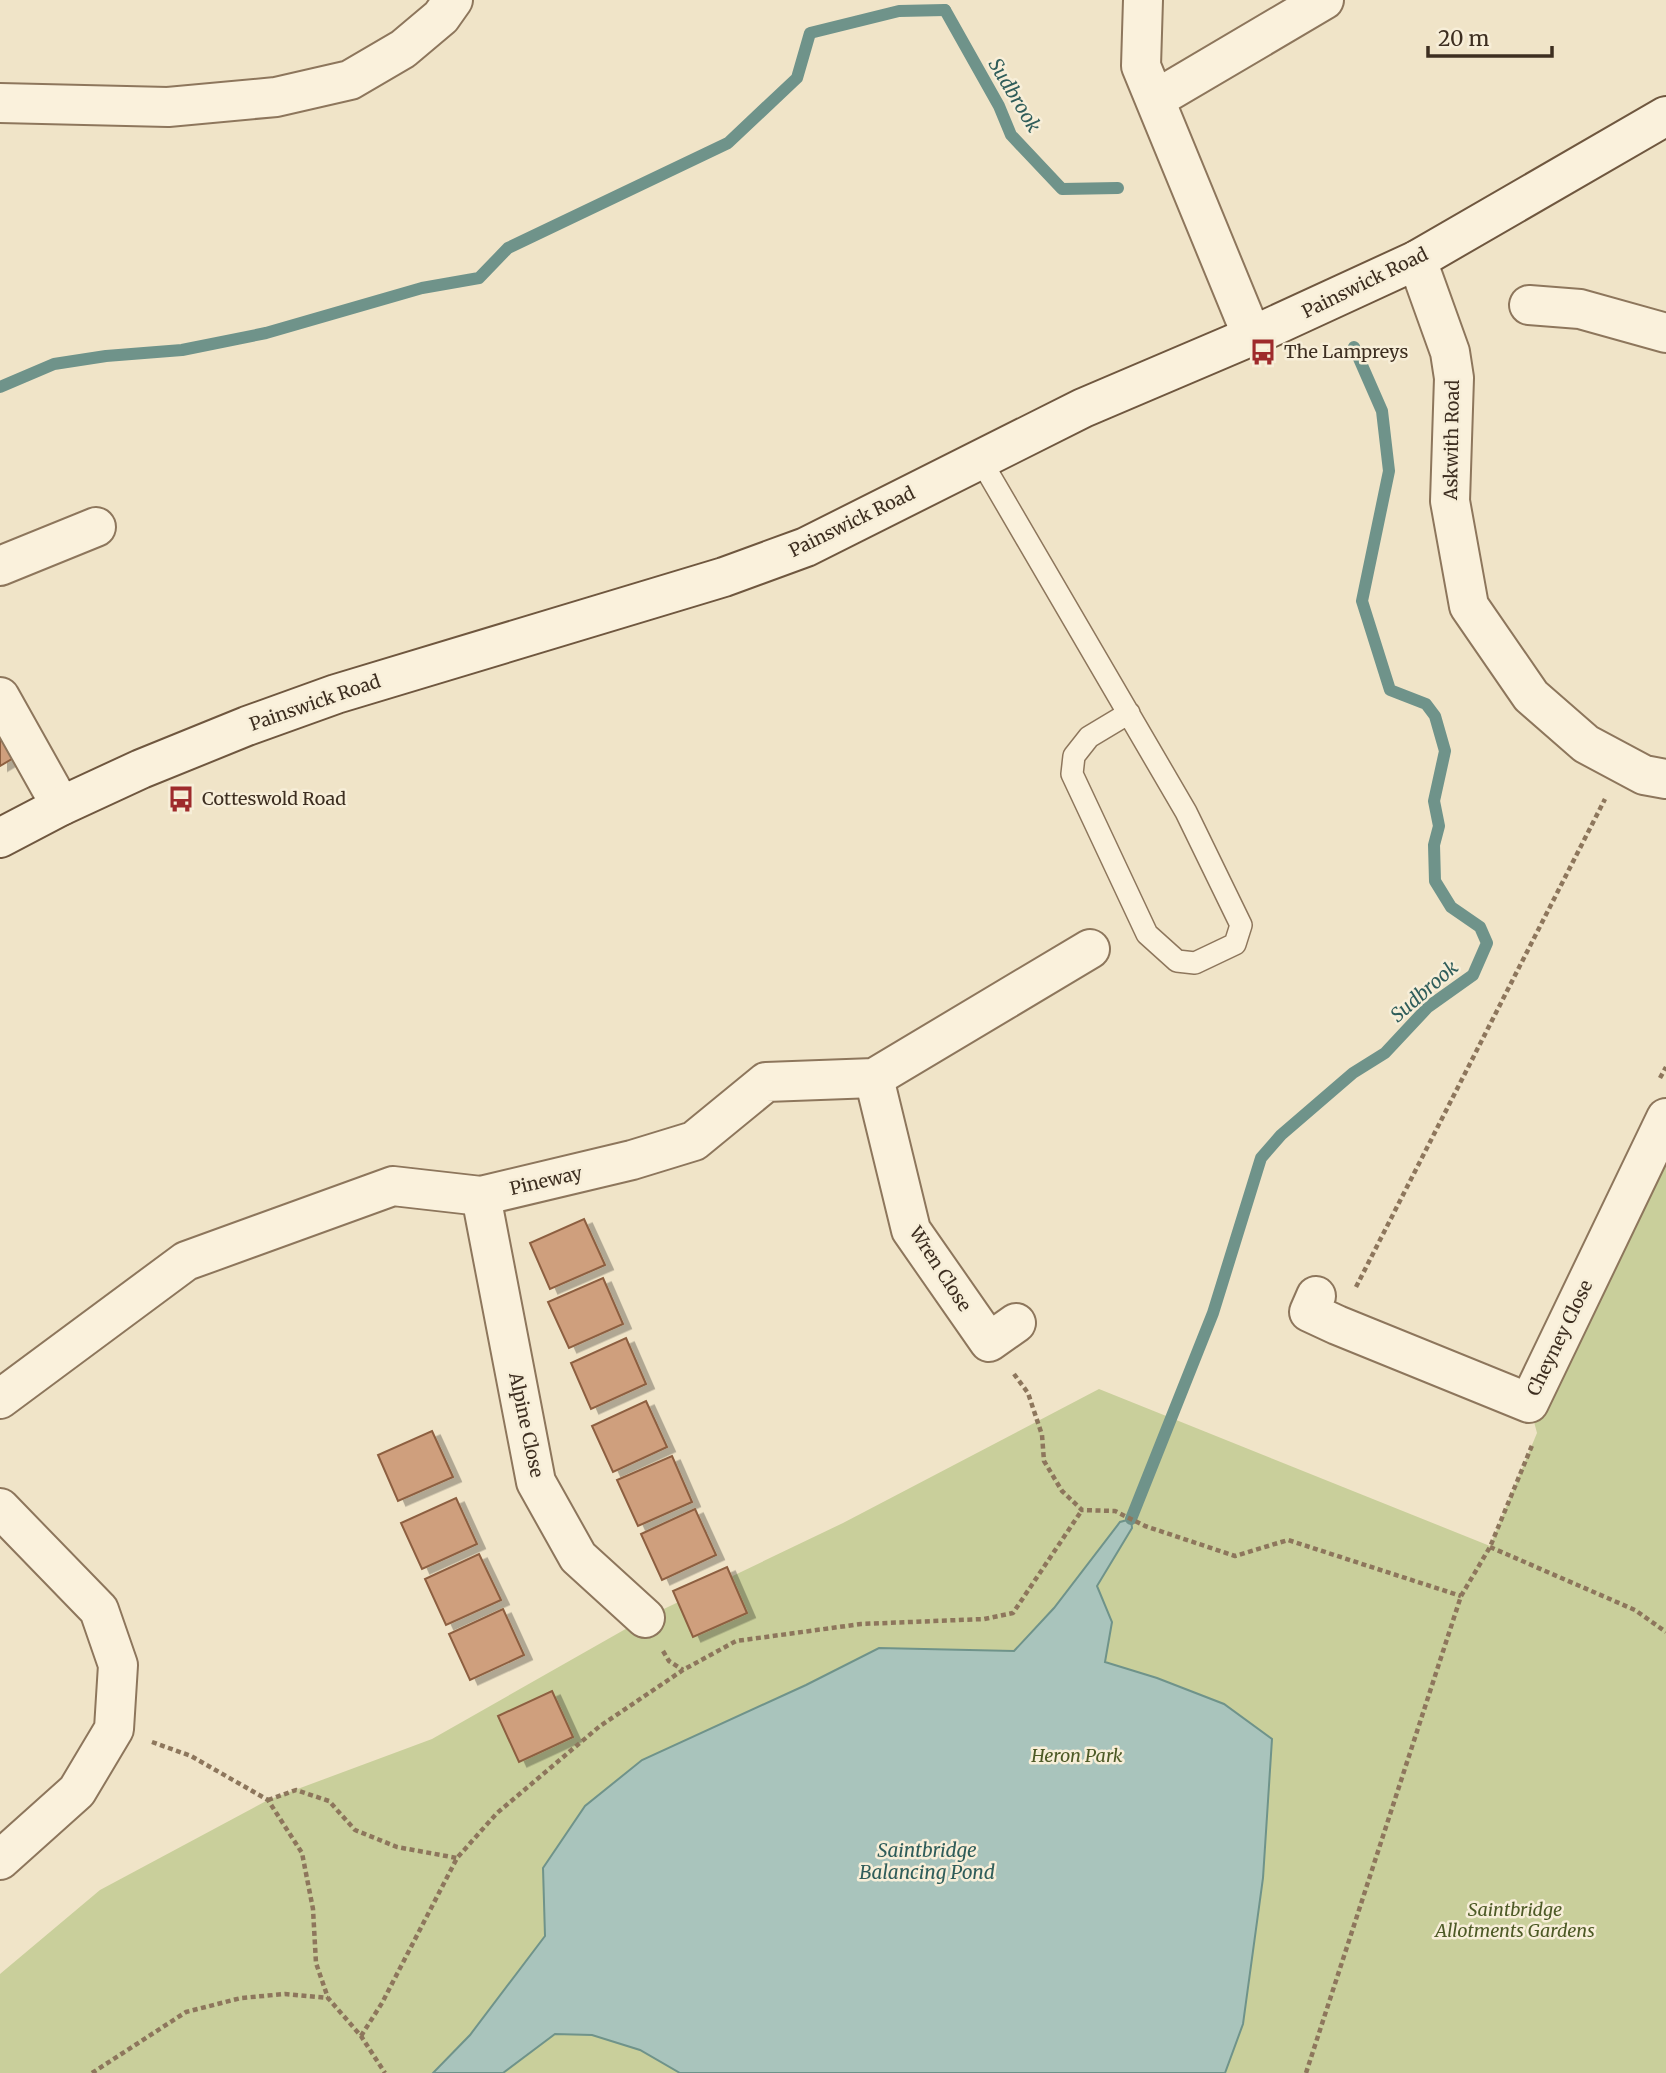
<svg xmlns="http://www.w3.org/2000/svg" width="1666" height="2073" font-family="Merriweather,serif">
<defs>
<filter id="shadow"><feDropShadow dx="8" dy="4.5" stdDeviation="0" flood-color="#0004"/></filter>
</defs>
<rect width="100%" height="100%" fill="#f0e4c8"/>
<path fill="#c9cf9b" d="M 1666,1118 L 1666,2073 L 0,2073 L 0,1974 L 100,1890 L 268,1800 L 432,1739 L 645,1618 L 843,1523 L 1099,1389 L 1490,1546 L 1537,1433 L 1529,1403 Z"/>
<path fill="#a9c4bc" stroke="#6f938a" stroke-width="2" d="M 1131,1519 L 1132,1528 L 1097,1586 L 1112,1622 L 1105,1662 L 1157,1678 L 1224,1704 L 1272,1739 L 1263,1878 L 1243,2024 L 1225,2073 L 680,2073 L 640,2050 L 592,2035 L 555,2034 L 503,2073 L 433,2073 L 470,2035 L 545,1936 L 543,1868 L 585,1806 L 642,1760 L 806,1685 L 879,1648 L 1014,1651 L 1054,1608 L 1120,1522 Z"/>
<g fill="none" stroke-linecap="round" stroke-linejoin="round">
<g stroke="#6f938a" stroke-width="12">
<path d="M 945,10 L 999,106 L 1011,135 L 1062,189 L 1118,188"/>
<path d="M 0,387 L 54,364 L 106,356 L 182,350 L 266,333 L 422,288 L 479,278 L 508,248 L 728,143 L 797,78 L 810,33 L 899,11 L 945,10"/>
<path d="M 1131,1519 L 1213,1313 L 1261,1158 L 1281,1135 L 1353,1073 L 1385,1053 L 1428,1007 L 1473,975 L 1487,943 L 1480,927 L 1451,907 L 1435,881 L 1434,845 L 1439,826 L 1434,801 L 1445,751 L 1435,716 L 1426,704 L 1390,690 L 1362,601 L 1389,471 L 1382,411 L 1354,347"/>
</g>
</g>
<g fill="#cf9f7d" stroke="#8d5f41" stroke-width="2" filter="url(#shadow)">
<path d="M 0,714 L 22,753 L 0,766 Z"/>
<path d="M 584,1219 L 605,1265 L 550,1289 L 530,1243 Z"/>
<path d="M 603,1278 L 623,1324 L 569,1348 L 548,1302 Z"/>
<path d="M 626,1338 L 646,1384 L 591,1409 L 571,1363 Z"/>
<path d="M 646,1401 L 667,1447 L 613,1472 L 592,1426 Z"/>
<path d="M 432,1431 L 453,1477 L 398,1501 L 378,1455 Z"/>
<path d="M 672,1456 L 692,1502 L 638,1526 L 617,1480 Z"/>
<path d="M 456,1498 L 477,1544 L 422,1569 L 401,1523 Z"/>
<path d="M 695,1509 L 716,1555 L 662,1580 L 641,1534 Z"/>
<path d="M 479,1554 L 501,1600 L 446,1625 L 425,1579 Z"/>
<path d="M 727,1567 L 747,1613 L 693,1637 L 673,1591 Z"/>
<path d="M 503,1609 L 524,1655 L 470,1680 L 449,1634 Z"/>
<path d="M 552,1691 L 573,1737 L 519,1762 L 498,1716 Z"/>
</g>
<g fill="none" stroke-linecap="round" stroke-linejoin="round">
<g stroke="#8d765c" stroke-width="24">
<path id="lane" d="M 980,459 L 1186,812 L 1241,925 L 1235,944 L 1195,963 L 1177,961 L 1147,934 L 1072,774 L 1074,756 L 1089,737 L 1129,713"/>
</g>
<g stroke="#8d765c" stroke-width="42">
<g id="street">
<path d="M 1143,0 L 1141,66 L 1252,336"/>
<path d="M 1156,99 L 1324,0"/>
<path d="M 0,103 L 168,107 L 276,97 L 350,80 L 403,49 L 441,17 L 453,0"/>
<path d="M 1417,260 L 1450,352 L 1454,378 L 1450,501 L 1469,606 L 1531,696 L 1586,744 L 1644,775 L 1666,779"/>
<path d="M 1529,305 L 1580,309 L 1666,333"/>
<path d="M 0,566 L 96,527"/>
<path d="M 0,697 L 61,806"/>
<path d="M 874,1078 L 911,1230 L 989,1342 L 1016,1323"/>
<path d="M 481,1196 L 536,1482 L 578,1557 L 645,1618"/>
<path d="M 1316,1296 L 1309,1312 L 1337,1325 L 1529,1403 L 1666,1118"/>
<path d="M 0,1399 L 186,1261 L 393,1186 L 481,1196 L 632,1160 L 694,1141 L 766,1082 L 874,1078 L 1090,949"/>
<path d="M 0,1508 L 99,1610 L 118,1665 L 114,1729 L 77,1791 L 0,1860"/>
</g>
</g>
<g stroke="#6f573f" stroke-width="42">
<path id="secondary" d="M 0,838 L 61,806 L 141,769 L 247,726 L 336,694 L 724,577 L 806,547 L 1083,408 L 1252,336 L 1417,260 L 1666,116"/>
</g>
<g stroke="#8d765c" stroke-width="4.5" stroke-dasharray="5 3.5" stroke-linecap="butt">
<path d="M 1660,1078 L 1666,1067"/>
<path d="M 1356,1287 L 1605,799"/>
<path d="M 1014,1374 L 1028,1393 L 1042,1435 L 1044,1461 L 1062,1491 L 1082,1510 L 1115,1511 L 1145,1526 L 1235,1556 L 1288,1540 L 1461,1596"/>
<path d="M 1490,1547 L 1635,1610 L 1666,1632"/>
<path d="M 663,1651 L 669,1661 L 683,1670"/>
<path d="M 152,1742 L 191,1756 L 268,1800 L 302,1853 L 313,1909 L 316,1963 L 328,1998 L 361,2036 L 385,2073"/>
<path d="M 268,1800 L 296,1790 L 329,1801 L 355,1830 L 397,1847 L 457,1858"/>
<path d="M 361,2036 L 382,2003 L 457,1858 L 497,1813 L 600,1726 L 683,1670 L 736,1641 L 861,1624 L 984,1619 L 1013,1613 L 1082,1510"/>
<path d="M 92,2073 L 186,2012 L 241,1998 L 285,1994 L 328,1998"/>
<path d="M 1306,2073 L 1461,1596 L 1490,1547 L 1533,1443"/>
</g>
<use href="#lane" stroke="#faf1dc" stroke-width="21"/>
<use href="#street" stroke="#faf1dc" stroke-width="38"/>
<use href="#secondary" stroke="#faf1dc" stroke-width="38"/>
</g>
<defs>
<g id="bus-bare" transform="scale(2.1)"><path d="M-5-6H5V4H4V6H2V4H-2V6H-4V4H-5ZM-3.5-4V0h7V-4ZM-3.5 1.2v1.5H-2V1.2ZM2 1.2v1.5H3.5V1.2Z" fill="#9e2a2b" stroke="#f7eed8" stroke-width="2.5" paint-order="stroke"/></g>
</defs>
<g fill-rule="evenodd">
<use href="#bus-bare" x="1263" y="352"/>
<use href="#bus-bare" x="181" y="799"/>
</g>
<g text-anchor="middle" stroke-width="5" stroke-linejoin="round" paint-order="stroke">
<g font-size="18" fill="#3d2e20" stroke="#f7eed8">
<text transform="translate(1365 283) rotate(-26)" y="6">Painswick Road</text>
<text transform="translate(1452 440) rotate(-89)" y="6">Askwith Road</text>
<text transform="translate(852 522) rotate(-26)" y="6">Painswick Road</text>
<text transform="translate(315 703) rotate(-19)" y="6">Painswick Road</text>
<text transform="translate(546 1181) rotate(-13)" y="6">Pineway</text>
<text transform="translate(940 1269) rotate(57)" y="6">Wren Close</text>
<text transform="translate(1560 1338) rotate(-64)" y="6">Cheyney Close</text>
<text transform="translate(526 1425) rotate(78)" y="6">Alpine Close</text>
</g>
<g font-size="18" fill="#3d2e20" stroke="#f7eed8" text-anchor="start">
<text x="1284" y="358">The Lampreys</text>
<text x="202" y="805">Cotteswold Road</text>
</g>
<g font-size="18" font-style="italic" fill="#4d5a26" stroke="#f7eed8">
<text x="1077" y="1762">Heron Park</text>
<text x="1515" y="1916">Saintbridge<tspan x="1515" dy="21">Allotments Gardens</tspan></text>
</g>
<g font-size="19" font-style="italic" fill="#2f5d5a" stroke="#f7eed8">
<text transform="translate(1015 95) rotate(59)" y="7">Sudbrook</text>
<text transform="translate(1424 991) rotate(-41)" y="7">Sudbrook</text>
<text x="927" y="1857">Saintbridge<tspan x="927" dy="22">Balancing Pond</tspan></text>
</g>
</g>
<path d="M1428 46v10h124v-10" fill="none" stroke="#3d2e20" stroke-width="3.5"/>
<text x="1438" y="46" font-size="21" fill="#3d2e20" stroke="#f7eed8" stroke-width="5" paint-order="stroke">20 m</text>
</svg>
